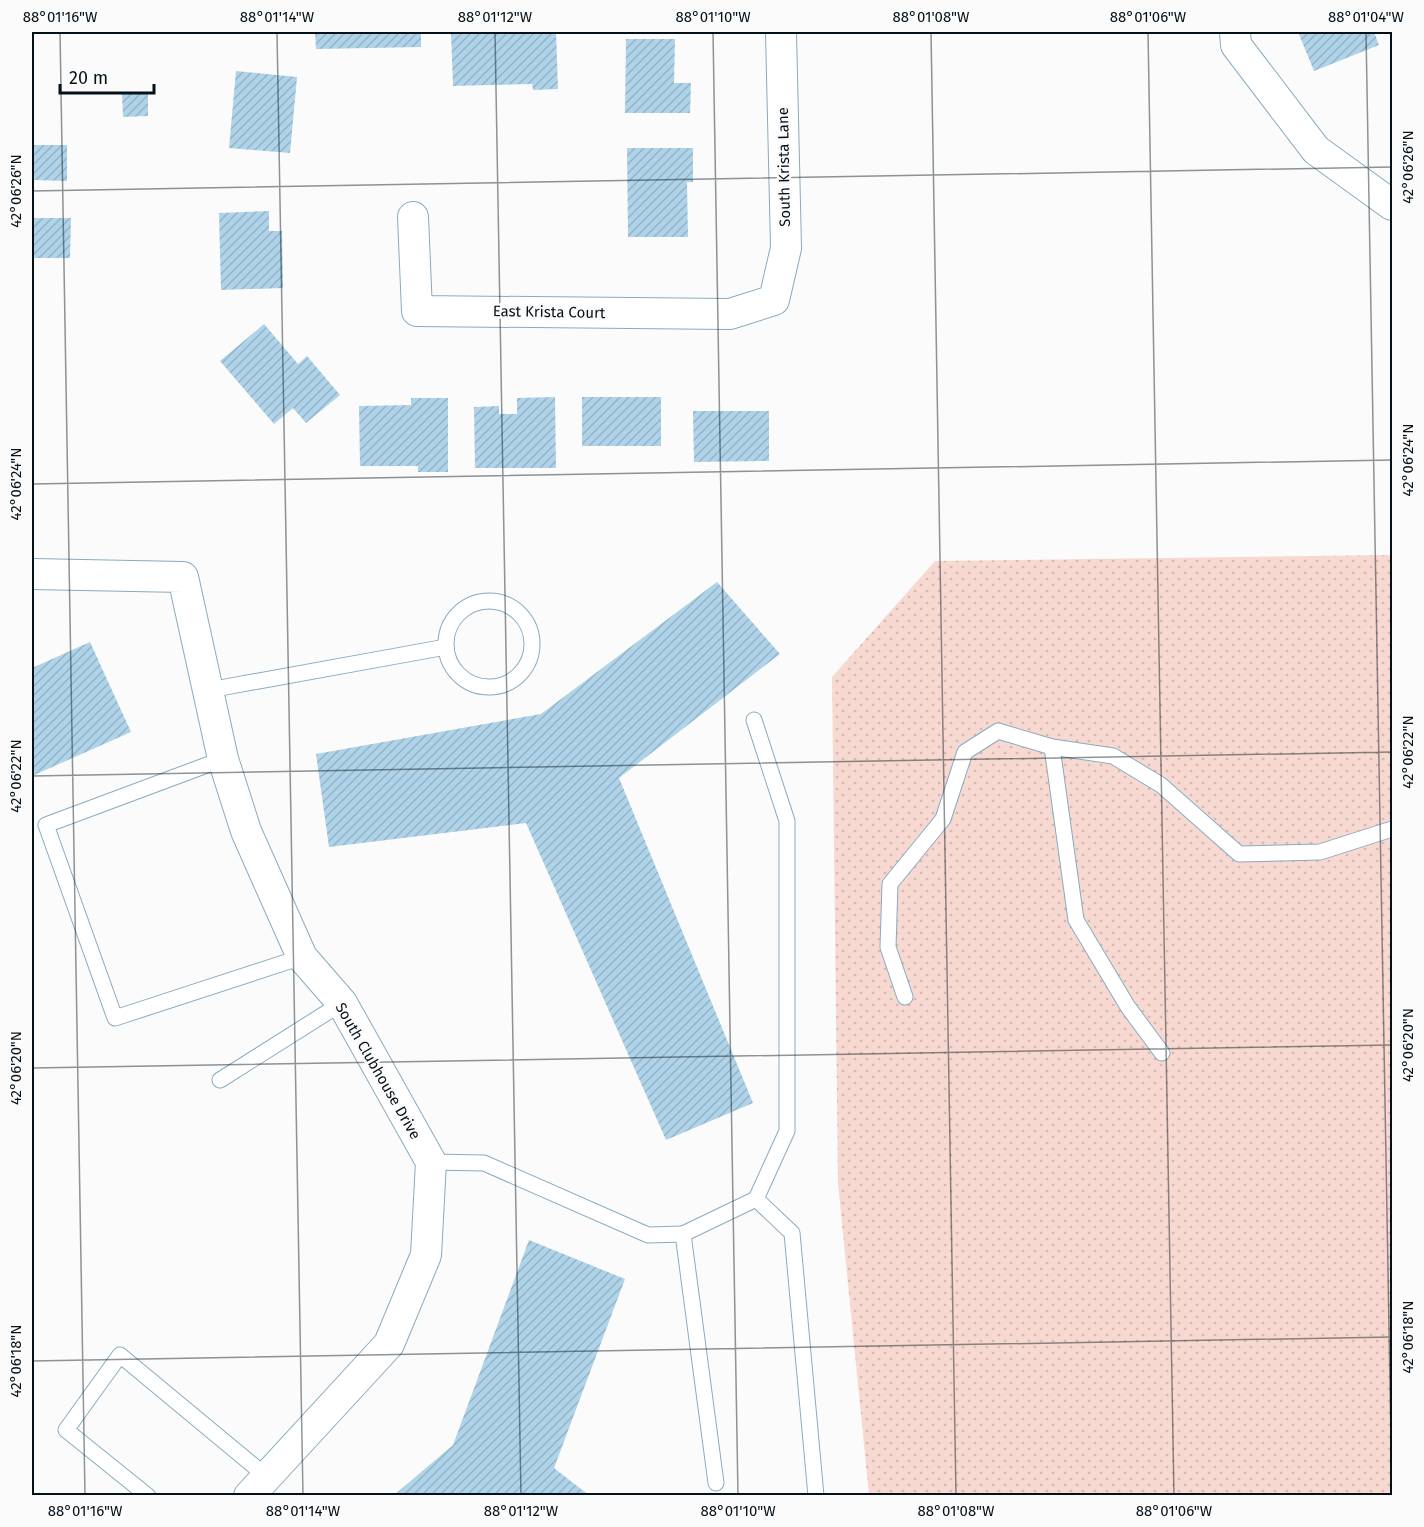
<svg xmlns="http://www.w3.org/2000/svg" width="1424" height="1527" font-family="'Fira Sans',sans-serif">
<defs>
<pattern id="grass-dots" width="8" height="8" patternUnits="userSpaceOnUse" patternTransform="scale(1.5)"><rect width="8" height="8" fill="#f8d9d1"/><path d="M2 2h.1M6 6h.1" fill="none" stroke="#d3b9b3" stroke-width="1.8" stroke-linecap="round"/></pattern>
<pattern id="building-hatch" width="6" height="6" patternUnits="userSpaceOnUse" patternTransform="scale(1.5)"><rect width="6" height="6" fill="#afd3e8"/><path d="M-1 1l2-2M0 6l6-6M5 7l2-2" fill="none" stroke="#95b4c6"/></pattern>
</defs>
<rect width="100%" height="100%" fill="#fbfbfb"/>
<path fill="url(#grass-dots)" d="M 1392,555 L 1392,1495 L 869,1495 L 838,1183 L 832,677 L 935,561 Z"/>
<g fill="url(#building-hatch)">
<path d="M 315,32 L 421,32 L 421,47 L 316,49 Z"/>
<path d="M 451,32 L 556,32 L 558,89 L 533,90 L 532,84 L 453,86 Z"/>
<path d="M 1298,32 L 1374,32 L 1379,45 L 1314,71 Z"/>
<path d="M 626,39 L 675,39 L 674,83 L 691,83 L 690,113 L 625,113 Z"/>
<path d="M 236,71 L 297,77 L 290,153 L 229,148 Z"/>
<path d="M 148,92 L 148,116 L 123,117 L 122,93 Z"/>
<path d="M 32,145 L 67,145 L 67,181 L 32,180 Z"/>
<path d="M 627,148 L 693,148 L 693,182 L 687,182 L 688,237 L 628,237 Z"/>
<path d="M 269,211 L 269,231 L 282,231 L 283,288 L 221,290 L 219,213 Z"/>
<path d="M 32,218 L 71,218 L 70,258 L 32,258 Z"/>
<path d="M 264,324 L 298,364 L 307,356 L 340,395 L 306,423 L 293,408 L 274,424 L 220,361 Z"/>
<path d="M 555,397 L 556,468 L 475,468 L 474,407 L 499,406 L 499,414 L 517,414 L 517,398 Z"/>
<rect x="582" y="397" width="79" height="49"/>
<path d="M 411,398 L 448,398 L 448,472 L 418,472 L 418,466 L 360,466 L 359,406 L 411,405 Z"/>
<path d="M 693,411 L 769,411 L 769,461 L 694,462 Z"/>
<path d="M 717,582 L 780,654 L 619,778 L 753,1103 L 666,1140 L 526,823 L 329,847 L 316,754 L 541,714 Z"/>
<path d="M 90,642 L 131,732 L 32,776 L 32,668 Z"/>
<path d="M 529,1240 L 625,1279 L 554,1468 L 590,1496 L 393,1496 L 453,1445 Z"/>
</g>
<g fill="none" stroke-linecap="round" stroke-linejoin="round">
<g stroke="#88abbf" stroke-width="17">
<g id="lane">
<circle cx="489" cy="644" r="43"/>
<path d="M 209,690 L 446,647"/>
<path d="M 754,720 L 787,821 L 787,1131 L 756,1199"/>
<path d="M 1052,747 L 1076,920 L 1128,1007 L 1162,1053"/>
<path d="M 223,759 L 46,825 L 115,1018 L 302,957"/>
<path d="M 905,997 L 888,947 L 890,884 L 943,819 L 965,752 L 998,731 L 1052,747 L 1113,756 L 1161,785 L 1239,854 L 1320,852 L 1392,829"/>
<path d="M 220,1080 L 342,1003"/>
<path d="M 431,1162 L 484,1163 L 648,1235 L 683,1234 L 716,1483"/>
<path d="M 683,1234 L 756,1199 L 792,1233 L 816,1496"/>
<path d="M 148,1496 L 66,1430 L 120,1355 L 266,1476"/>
</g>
</g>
<g stroke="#88abbf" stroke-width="32">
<g id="street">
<path d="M 1235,32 L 1236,45 L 1316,150 L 1392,205"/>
<path d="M 413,217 L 417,311 L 730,314 L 774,300 L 786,248 L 781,32"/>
<path d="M 32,574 L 183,577 L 223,759 L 246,831 L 302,957 L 342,1003 L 431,1162 L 426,1255 L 389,1344 L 249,1496"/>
</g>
</g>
<use href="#lane" stroke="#fff" stroke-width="15"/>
<use href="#street" stroke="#fff" stroke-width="30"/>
</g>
<path fill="none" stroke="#051119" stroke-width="1.5" stroke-opacity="0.45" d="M 60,32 L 85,1496M 277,32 L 303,1496M 495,32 L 521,1496M 713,32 L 738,1496M 931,32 L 956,1496M 1148,32 L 1174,1496M 1366,32 L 1392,1496M 32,191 L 1392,167M 32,484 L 1392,460M 32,776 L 1392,752M 32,1068 L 1392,1045M 32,1361 L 1392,1337"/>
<g text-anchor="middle" stroke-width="5" stroke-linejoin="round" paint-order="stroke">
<g font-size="15" fill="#051119" stroke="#fbfbfb">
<text transform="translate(784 167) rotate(-91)" y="5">South Krista Lane</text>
<text transform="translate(549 312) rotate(1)" y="5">East Krista Court</text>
<text transform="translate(378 1071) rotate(60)" y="5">South Clubhouse Drive</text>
</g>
</g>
<rect width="1424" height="1527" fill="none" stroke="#fbfbfb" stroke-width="66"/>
<path d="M60 84v9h94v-9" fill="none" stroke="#051119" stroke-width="3"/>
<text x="69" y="84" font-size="18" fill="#051119" stroke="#fbfbfb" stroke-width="4.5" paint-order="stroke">20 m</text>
<rect x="33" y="33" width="1358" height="1461" fill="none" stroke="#051119" stroke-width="2"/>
<g font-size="15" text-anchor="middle" fill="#051119">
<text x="60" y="22">88°01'16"W</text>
<text x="277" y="22">88°01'14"W</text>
<text x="495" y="22">88°01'12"W</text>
<text x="713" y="22">88°01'10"W</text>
<text x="931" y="22">88°01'08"W</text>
<text x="1148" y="22">88°01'06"W</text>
<text x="1366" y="22">88°01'04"W</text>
<text transform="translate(1408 167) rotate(-90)" y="5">42°06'26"N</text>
<text transform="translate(16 191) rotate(-90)" y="5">42°06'26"N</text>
<text transform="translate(1408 460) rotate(-90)" y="5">42°06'24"N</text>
<text transform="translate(16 484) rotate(-90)" y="5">42°06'24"N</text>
<text transform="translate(1408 752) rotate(-90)" y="5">42°06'22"N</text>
<text transform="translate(16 776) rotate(-90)" y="5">42°06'22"N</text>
<text transform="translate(1408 1045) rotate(-90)" y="5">42°06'20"N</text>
<text transform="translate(16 1068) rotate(-90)" y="5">42°06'20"N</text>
<text transform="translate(1408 1337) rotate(-90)" y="5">42°06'18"N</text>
<text transform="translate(16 1361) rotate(-90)" y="5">42°06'18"N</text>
<text x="85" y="1516">88°01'16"W</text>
<text x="303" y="1516">88°01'14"W</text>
<text x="521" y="1516">88°01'12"W</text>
<text x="738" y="1516">88°01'10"W</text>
<text x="956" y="1516">88°01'08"W</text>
<text x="1174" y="1516">88°01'06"W</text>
</g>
</svg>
